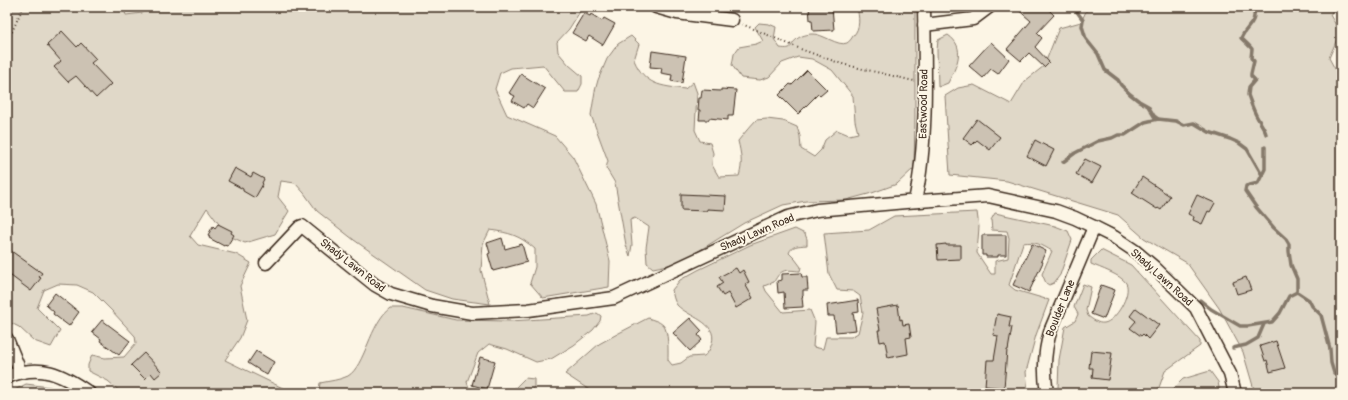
<svg xmlns="http://www.w3.org/2000/svg" width="1348" height="400" font-family="Pangolin,sans-serif">
<rect width="100%" height="100%" fill="#fcf5e5"/>
<filter id="ink" filterUnits="userSpaceOnUse"><feTurbulence type="fractalNoise" baseFrequency=".025" numOctaves="2"/><feDisplacementMap in="SourceGraphic" scale="8" xChannelSelector="R" yChannelSelector="G"/><feConvolveMatrix kernelMatrix="1 2 1 2 8 2 1 2 1" color-interpolation-filters="sRGB"/></filter>
<g filter="url(#ink)">
<g fill="#e0d8c8" stroke="#8e8173">
<path d="M 7,7 L 123,7 L 126,15 L 142,13 L 151,7 L 581,7 L 581,10 L 569,29 L 557,42 L 558,52 L 569,65 L 582,76 L 582,84 L 578,92 L 565,92 L 543,65 L 511,68 L 500,73 L 495,89 L 507,115 L 555,136 L 573,157 L 596,204 L 610,261 L 609,287 L 543,298 L 530,283 L 535,267 L 535,249 C 519,235 510,233 490,230 L 483,244 L 481,270 L 490,304 L 452,299 L 425,290 L 354,240 L 317,211 L 304,193 L 295,183 L 281,181 L 278,197 L 289,211 L 275,234 L 245,243 L 227,235 L 207,208 L 190,236 L 198,245 L 236,254 L 251,263 L 240,286 L 247,320 L 240,338 L 225,360 L 293,393 L 122,393 L 108,381 L 88,371 L 88,365 L 92,355 L 105,358 L 124,357 L 136,343 L 135,336 L 112,311 L 93,292 L 77,285 L 58,284 L 44,290 L 37,308 L 60,331 L 51,347 L 34,341 L 19,327 L 7,321 Z"/>
<path d="M 857,7 L 915,7 L 915,115 L 914,168 L 897,184 L 872,193 L 846,200 L 806,201 L 783,205 L 744,223 L 679,263 L 653,268 L 647,263 L 646,248 L 649,227 L 635,218 L 630,220 L 632,245 L 630,256 L 626,245 L 615,183 L 606,168 L 608,161 L 591,115 L 595,91 L 598,80 L 607,59 L 618,44 L 631,36 L 639,44 L 634,60 C 645,85 660,86 685,89 L 693,82 L 697,93 L 695,130 L 700,141 L 710,143 L 713,153 L 712,165 L 719,177 L 739,176 C 743,164 741,153 738,141 L 747,130 L 756,120 L 767,119 L 783,121 L 797,127 L 800,136 L 801,149 L 814,157 L 821,150 L 825,140 L 837,130 L 849,135 L 858,133 L 855,121 L 853,96 L 832,70 L 812,59 L 798,57 L 782,63 L 769,77 L 760,80 L 741,78 L 732,65 L 734,54 L 739,47 L 756,44 L 763,41 L 755,27 L 759,23 L 769,24 L 776,27 L 774,39 L 780,48 C 795,50 789,45 797,39 C 800,36 808,34 812,34 C 822,33 838,47 847,43 C 849,42 852,38 853,36 C 861,28 859,17 857,7 Z"/>
<path d="M 1088,7 L 1335,7 L 1330,15 L 1340,32 L 1329,58 L 1335,69 L 1341,72 L 1341,393 L 1255,393 L 1243,352 L 1219,308 L 1187,263 L 1144,238 L 1118,215 L 1007,181 L 950,175 L 945,96 L 958,88 L 974,85 L 1011,104 L 1025,81 L 1044,66 L 1059,28 L 1081,22 Z"/>
<path d="M 948,35 C 967,48 956,67 948,83 L 938,87 L 937,50 L 938,40 Z"/>
<path d="M 977,212 L 979,227 L 977,253 L 991,274 L 995,274 L 995,261 L 1008,258 L 1009,238 L 1007,231 L 992,230 L 991,220 L 995,213 L 1055,226 L 1068,231 L 1072,240 L 1060,275 L 1054,283 L 1049,285 L 1046,283 L 1042,274 L 1052,251 C 1042,245 1035,241 1023,243 L 1009,285 L 1015,290 L 1049,300 L 1036,335 L 1026,372 L 1028,393 L 594,393 L 565,374 L 599,344 L 619,333 L 648,318 C 653,320 659,321 663,325 C 669,331 668,352 668,360 L 672,365 L 681,363 L 689,357 L 704,356 C 709,352 710,349 712,343 C 718,322 688,317 677,305 C 674,301 673,295 672,290 L 680,280 L 698,270 L 750,245 L 795,229 L 805,234 L 807,239 L 807,245 C 798,246 792,245 789,253 L 795,259 L 801,267 L 800,271 C 786,270 781,268 774,282 L 764,286 L 766,291 L 783,312 L 810,310 L 815,322 L 813,347 L 823,349 L 826,337 L 851,337 L 858,333 L 863,313 L 860,296 L 853,291 L 837,290 L 829,274 L 824,233 L 869,230 L 894,216 Z"/>
<path d="M 1101,250 L 1131,265 L 1200,341 L 1200,346 L 1165,371 L 1157,393 L 1128,393 L 1123,391 L 1115,393 L 1063,393 L 1058,388 L 1059,360 L 1065,327 L 1075,321 L 1078,314 L 1074,307 L 1083,284 L 1091,287 L 1086,310 L 1088,316 C 1092,319 1098,324 1104,323 C 1115,322 1132,294 1126,283 C 1121,275 1100,268 1091,264 L 1091,260 Z"/>
<path d="M 390,308 L 403,308 L 456,320 L 510,321 L 589,316 L 597,313 L 601,316 L 600,321 L 593,330 L 574,345 L 551,359 L 536,362 L 507,349 L 489,344 L 478,353 L 467,382 L 469,388 L 482,393 L 319,393 L 319,390 L 320,383 C 329,381 340,380 348,376 C 365,366 370,323 390,308 Z"/>
<path d="M 1210,371 L 1218,382 L 1220,393 L 1173,393 L 1172,390 L 1183,379 Z"/>
<path d="M 525,378 L 534,379 L 534,387 L 529,393 L 510,393 Z"/>
<path d="M 26,384 L 50,387 L 67,393 L 9,393 Z"/>
</g>
<g fill="none" stroke-linecap="round" stroke-linejoin="round">
<g stroke="#85796b" stroke-width="3.5">
<path d="M 1254,7 C 1256,26 1248,23 1241,38 C 1245,42 1249,45 1252,49 L 1251,58 L 1254,61 L 1251,74 L 1251,76 L 1255,80 L 1249,87 L 1248,95 C 1251,103 1253,110 1257,117 C 1260,123 1264,127 1266,134"/>
<path d="M 1075,9 L 1083,20 L 1082,26 L 1086,39 L 1098,54 L 1105,70 L 1118,80 L 1121,85 L 1130,94 L 1139,101 L 1148,106 L 1154,116 L 1158,119"/>
<path d="M 1265,147 L 1265,169 L 1258,183 L 1246,186 L 1245,191 L 1256,207 L 1274,228 L 1286,239 L 1289,244 L 1289,251 L 1291,265 L 1297,279 L 1297,292"/>
<path d="M 1063,162 L 1075,153 L 1098,141 L 1112,138 L 1118,135 L 1125,135 L 1145,122 L 1158,119 L 1176,121 L 1184,125 L 1194,123 L 1209,132 L 1230,139 L 1239,143 L 1247,149 L 1262,175"/>
<path d="M 1297,292 L 1309,300 L 1312,306 L 1321,315 L 1330,349 L 1331,363 L 1334,373 L 1341,379"/>
<path d="M 1200,300 L 1211,309 L 1240,326 L 1248,326 L 1272,322 L 1280,313 L 1289,296 L 1297,292"/>
<path d="M 1233,348 L 1246,345 L 1258,338 L 1264,324"/>
</g>
</g>
<g fill="#ccc2b3" stroke="#3b2a1e">
<path d="M 809,7 L 832,7 L 834,30 L 813,31 L 812,20 L 810,20 Z"/>
<path d="M 1015,7 L 1046,7 L 1054,15 L 1037,33 L 1042,38 L 1035,47 L 1049,62 L 1044,67 L 1029,53 L 1021,61 L 1007,49 L 1031,21 Z"/>
<path d="M 584,13 L 590,16 L 591,14 L 602,21 L 604,18 L 615,24 L 603,45 L 589,36 L 586,41 L 572,33 Z"/>
<path d="M 62,31 L 77,47 L 81,43 L 96,59 L 91,63 L 111,84 L 96,98 L 76,76 L 68,82 L 54,67 L 61,61 L 47,45 Z"/>
<path d="M 991,42 L 1009,59 L 998,74 L 991,69 L 983,78 L 969,66 Z"/>
<path d="M 652,51 L 686,56 L 682,83 L 671,81 L 672,75 L 661,73 L 662,68 L 650,67 Z"/>
<path d="M 807,70 L 827,90 L 820,96 L 818,94 L 798,114 L 779,95 L 790,84 L 792,85 Z"/>
<path d="M 521,74 L 545,89 L 533,108 L 527,104 L 524,108 L 512,101 L 515,96 L 509,93 Z"/>
<path d="M 721,89 L 736,90 L 733,116 L 728,116 L 728,120 L 709,118 L 709,120 L 699,120 L 700,110 L 698,110 L 699,98 L 701,98 L 702,90 L 721,91 Z"/>
<path d="M 977,119 L 1000,137 L 990,150 L 977,140 L 972,145 L 963,138 Z"/>
<path d="M 1035,140 L 1054,150 L 1046,166 L 1027,156 Z"/>
<path d="M 1085,159 L 1101,167 L 1092,183 L 1076,174 Z"/>
<path d="M 235,168 L 251,177 L 253,173 L 264,179 L 262,183 L 263,184 L 255,198 L 243,191 L 243,189 L 228,181 Z"/>
<path d="M 1142,177 L 1170,196 L 1161,210 L 1158,208 L 1157,209 L 1132,193 Z"/>
<path d="M 681,194 L 726,196 L 725,210 L 707,209 L 707,211 L 681,210 Z"/>
<path d="M 1197,195 L 1215,203 L 1210,212 L 1208,211 L 1202,224 L 1193,220 L 1194,217 L 1188,214 Z"/>
<path d="M 218,224 L 232,231 L 231,233 L 234,235 L 227,246 L 224,245 L 224,246 L 209,238 L 210,236 L 208,235 L 213,226 L 215,228 Z"/>
<path d="M 982,235 L 1006,235 L 1006,255 L 998,255 L 998,257 L 986,257 L 986,255 L 982,255 Z"/>
<path d="M 502,238 L 505,249 L 522,244 L 527,262 L 493,271 L 488,254 L 490,253 L 487,243 Z"/>
<path d="M 946,244 L 946,245 L 961,245 L 961,259 L 938,260 L 937,245 Z"/>
<path d="M 1032,244 L 1046,251 L 1041,261 L 1043,262 L 1029,292 L 1013,285 Z"/>
<path d="M 7,248 L 42,273 L 39,277 L 41,278 L 31,291 L 7,273 Z"/>
<path d="M 736,268 L 739,273 L 743,270 L 749,282 L 745,284 L 753,298 L 736,308 L 728,293 L 723,296 L 717,287 L 723,283 L 719,277 Z"/>
<path d="M 801,273 L 802,277 L 807,277 L 808,290 L 803,290 L 803,296 L 802,297 L 803,307 L 785,308 L 784,292 L 778,293 L 777,281 L 782,280 L 782,274 Z"/>
<path d="M 1246,277 L 1251,290 L 1237,294 L 1233,282 Z"/>
<path d="M 1101,285 L 1115,290 L 1104,319 L 1091,314 Z"/>
<path d="M 55,293 L 79,312 L 69,326 L 53,314 L 54,312 L 46,305 Z"/>
<path d="M 858,300 L 859,312 L 853,313 L 856,330 L 836,332 L 834,316 L 828,316 L 827,305 Z"/>
<path d="M 898,305 L 900,320 L 902,319 L 903,325 L 909,324 L 911,337 L 906,338 L 908,354 L 888,358 L 885,341 L 880,342 L 878,330 L 880,330 L 876,309 Z"/>
<path d="M 1136,308 L 1159,325 L 1148,339 L 1143,334 L 1141,336 L 1130,328 L 1136,321 L 1130,316 Z"/>
<path d="M 997,314 L 1011,317 L 1009,327 L 1012,327 L 1008,350 L 1007,350 L 1004,388 L 985,386 L 987,360 L 994,360 L 998,336 L 993,335 Z"/>
<path d="M 690,318 L 702,331 L 698,335 L 702,340 L 690,351 L 673,333 Z"/>
<path d="M 102,320 L 130,341 L 119,355 L 100,341 L 101,339 L 92,332 Z"/>
<path d="M 1276,341 L 1285,368 L 1270,372 L 1267,360 L 1265,361 L 1260,346 Z"/>
<path d="M 256,351 L 274,362 L 267,375 L 248,363 Z"/>
<path d="M 1091,351 L 1112,353 L 1108,380 L 1092,378 L 1093,368 L 1089,368 Z"/>
<path d="M 144,353 L 162,372 L 155,378 L 151,373 L 145,379 L 131,365 Z"/>
<path d="M 480,357 L 495,361 L 487,389 L 472,385 Z"/>
</g>
<g fill="none" stroke-linecap="round" stroke-linejoin="round">
<g stroke="#3b2a1e" stroke-width="15">
<g id="minor">
<path d="M 656,7 L 677,13 L 732,20"/>
<path d="M 924,25 L 973,19 L 989,7"/>
<path d="M 915,201 C 928,140 925,70 924,7"/>
<path d="M 266,263 L 300,227 L 302,226 L 375,285 L 391,294 L 432,306 L 472,313 L 528,310 L 614,298 L 788,217 L 817,210 L 906,202 L 988,196 L 1056,211 L 1075,218 L 1094,227 L 1114,237 L 1135,251 L 1154,267 L 1196,308 L 1230,374 L 1235,393"/>
<path d="M 7,339 L 20,371"/>
<path d="M 7,377 C 40,363 62,374 89,393"/>
<path d="M 1047,393 C 1043,370 1044,351 1051,329 L 1094,227"/>
</g>
</g>
<g stroke="#3b2a1e" stroke-width="2" stroke-dasharray="1 3" stroke-linecap="butt">
<path d="M 742,24 L 803,50 L 842,64 L 914,81"/>
<path d="M 7,43 L 23,7"/>
</g>
<use href="#minor" stroke="#fcf5e5" stroke-width="12"/>
</g>
</g>
<g text-anchor="middle" stroke-width="4" stroke-linejoin="round" paint-order="stroke">
<g font-size="11" fill="#3b2a1e" stroke="#fcf5e5">
<text transform="translate(923 104) rotate(-89)" y="4">Eastwood Road</text>
<text transform="translate(757 232) rotate(-23)" y="4">Shady Lawn Road</text>
<text transform="translate(353 265) rotate(38)" y="4">Shady Lawn Road</text>
<text transform="translate(1162 277) rotate(42)" y="4">Shady Lawn Road</text>
<text transform="translate(1060 308) rotate(-68)" y="4">Boulder Lane</text>
</g>
</g>
<rect width="1348" height="400" fill="none" stroke="#fcf5e5" stroke-width="24"/>
<rect x="12" y="12" width="1324" height="376" fill="none" stroke="#3b2a1e" stroke-width="1.5" filter="url(#ink)"/>
</svg>
